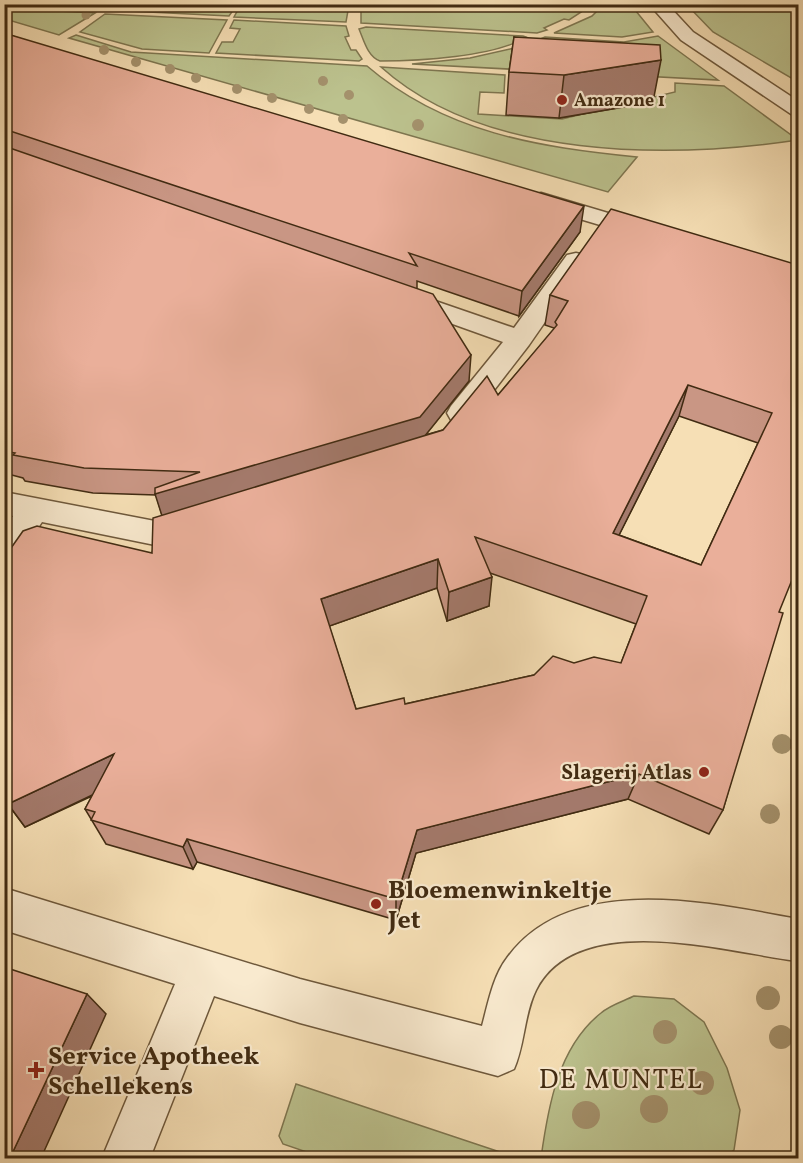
<svg xmlns="http://www.w3.org/2000/svg" width="803" height="1163" font-family="Vollkorn,serif">
<rect width="100%" height="100%" fill="#f6dfb5"/>
<filter id="stains"><feTurbulence type="fractalNoise" baseFrequency=".00333" numOctaves="4"/><feColorMatrix values="0 0 0 0 .2 0 0 0 0 .09 0 0 0 0 .02 0 0 0 .5 -.17"/></filter>
<radialGradient id="worn" r=".72"><stop offset=".6" stop-color="#630" stop-opacity="0"/><stop offset="1" stop-color="#630" stop-opacity=".3"/></radialGradient>
<g fill="#bcc28e" stroke="#7e7650" stroke-width="1.5">
<path d="M 113,4 L 234,9 L 229,16 L 109,10 Z"/>
<path d="M 255,5 L 255,4 L 349,5 L 346,22 L 234,17 L 239,8 Z"/>
<path d="M 361,5 L 361,4 L 592,5 L 569,20 L 564,19 L 544,28 L 547,30 L 537,33 L 361,23 Z"/>
<path d="M 603,5 L 631,5 L 653,32 L 622,37 L 554,33 L 592,16 Z"/>
<path d="M 687,5 L 798,5 L 798,82 L 713,32 Z"/>
<path d="M 4,8 L 5,8 L 95,13 L 59,35 L 5,19 Z"/>
<path d="M 105,14 L 227,20 L 209,53 L 142,49 L 80,32 Z"/>
<path d="M 234,20 L 346,26 L 349,36 L 345,37 L 351,50 L 356,50 L 362,59 L 359,61 L 216,53 L 222,42 L 233,42 L 240,29 L 230,28 Z"/>
<path d="M 366,27 L 523,36 L 526,37 C 496,57 416,61 380,61 C 368,57 364,41 359,29 Z"/>
<path d="M 76,35 L 131,52 L 367,66 C 445,133 538,147 637,157 L 608,192 L 69,38 Z"/>
<path d="M 658,36 L 718,80 L 412,64 L 470,58 L 523,46 L 545,37 L 624,42 Z"/>
<path d="M 381,67 L 505,75 L 504,93 L 480,92 L 478,114 L 562,119 L 675,92 L 675,83 L 724,86 L 798,140 C 669,159 484,160 381,67 Z"/>
<path d="M 634,996 L 674,999 L 704,1022 L 727,1068 L 740,1110 L 734,1150 L 723,1158 L 541,1158 C 548,1107 558,1047 601,1013 C 610,1005 624,1001 634,996 Z"/>
<path d="M 296,1084 L 500,1152 L 498,1158 L 324,1158 L 283,1144 L 279,1136 Z"/>
</g>
<g fill="none" stroke-linecap="round" stroke-linejoin="round">
<g stroke="#6e583b" stroke-width="3">
<g id="street">
<path d="M 649,4 L 667,4 L 693,32 L 798,101 L 798,116 L 791,114 L 681,40 Z"/>
<path d="M 541,193 L 655,227 L 659,232 L 655,237 L 647,239 L 533,205 L 530,200 L 533,195 Z"/>
<path d="M 576,253 L 585,255 L 588,260 L 529,345 L 471,420 L 461,423 L 451,420 L 447,413 L 451,406 L 503,342 L 394,303 L 390,298 L 394,293 L 403,290 L 412,293 L 514,328 L 567,255 Z"/>
<path d="M 4,492 L 160,522 L 196,511 L 207,515 L 212,523 L 207,531 L 160,546 L 42,522 L 15,562 L 4,565 L 4,528 L 13,516 L 4,514 Z"/>
<path d="M 4,888 L 300,979 L 482,1026 C 488,1004 493,976 507,958 C 570,871 709,903 798,919 L 798,961 C 729,953 578,907 536,990 C 524,1014 525,1044 514,1069 L 498,1076 L 300,1023 L 214,996 L 150,1158 L 102,1158 L 175,984 L 4,930 Z"/>
</g>
</g>
<use href="#street" fill="#f9eacf" fill-rule="evenodd"/>
</g>
<g fill="#a4916c">
<circle cx="86" cy="15" r="4.5"/>
<circle cx="104" cy="50" r="5"/>
<circle cx="136" cy="62" r="5"/>
<circle cx="170" cy="69" r="5"/>
<circle cx="196" cy="78" r="5"/>
<circle cx="323" cy="81" r="5"/>
<circle cx="237" cy="89" r="5"/>
<circle cx="349" cy="95" r="5"/>
<circle cx="272" cy="98" r="5"/>
<circle cx="309" cy="109" r="5"/>
<circle cx="343" cy="119" r="5"/>
<circle cx="418" cy="125" r="6"/>
<circle cx="782" cy="744" r="10"/>
<circle cx="770" cy="814" r="10"/>
<circle cx="768" cy="998" r="12"/>
<circle cx="665" cy="1032" r="12"/>
<circle cx="781" cy="1037" r="12"/>
<circle cx="702" cy="1083" r="12"/>
<circle cx="654" cy="1109" r="14"/>
<circle cx="586" cy="1115" r="14"/>
</g>
<g fill="#c99684" stroke="#412b12" stroke-width="1.5" fill-rule="evenodd">
<path d="M 4,33 L 580,232 L 519,316 L 417,281 L 417,288 L 469,381 L 425,435 L 443,430 L 498,395 L 554,330 L 554,328 L 545,325 L 550,295 L 798,265 L 779,612 L 723,810 L 709,834 L 628,799 L 416,853 L 396,920 L 197,862 L 193,869 L 106,844 L 85,809 L 92,796 L 25,827 L 10,807 L 4,805 L 4,558 L 152,553 L 162,515 L 156,495 L 93,493 L 25,481 L 23,478 L 4,473 ZM 679,416 L 758,443 L 701,565 L 619,535 ZM 490,573 L 636,624 L 621,663 L 534,675 L 405,704 L 356,709 L 329,626 L 437,588 L 447,621 L 489,606 Z"/>
<path d="M 514,37 L 653,102 L 559,118 L 506,115 L 509,72 Z"/>
</g>
<g fill="#a47a6c" stroke="#412b12" stroke-width="1.5">
<path d="M 661,60 L 653,102 L 559,118 L 564,75 Z"/>
<path d="M 584,206 L 580,232 L 519,316 L 522,291 Z"/>
<path d="M 471,355 L 469,381 L 420,442 L 163,519 L 155,494 Z"/>
<path d="M 688,385 L 679,416 L 605,563 L 613,533 Z"/>
<path d="M 438,559 L 437,588 L 324,628 L 321,599 Z"/>
<path d="M 492,577 L 489,606 L 447,621 L 449,592 Z"/>
<path d="M 114,754 L 126,779 L 25,827 L 8,804 Z"/>
<path d="M 639,774 L 628,799 L 416,853 L 396,920 L 396,899 L 417,830 Z"/>
<path d="M 187,839 L 197,862 L 193,869 L 183,847 Z"/>
<path d="M 87,994 L 106,1014 L 41,1158 L 10,1158 Z"/>
</g>
<g fill="#eaaf9a" stroke="#412b12" stroke-width="1.5" fill-rule="evenodd">
<path d="M 4,33 L 584,206 L 522,291 L 409,253 L 417,266 L 4,129 Z"/>
<path d="M 514,37 L 660,45 L 661,60 L 564,75 L 509,72 Z"/>
<path d="M 4,146 L 433,294 L 471,355 L 420,417 L 155,494 L 155,488 L 200,472 L 84,468 L 13,455 L 15,453 L 4,451 Z"/>
<path d="M 611,209 L 798,265 L 798,565 L 779,612 L 783,613 L 723,810 L 639,774 L 417,830 L 396,899 L 187,839 L 183,847 L 91,820 L 95,812 L 85,809 L 114,754 L 8,804 L 4,791 L 4,558 L 23,531 L 37,526 L 152,553 L 153,518 L 443,430 L 487,376 L 498,395 L 557,325 L 555,322 L 568,301 L 550,295 ZM 688,385 L 772,413 L 701,565 L 613,533 ZM 475,537 L 647,596 L 621,663 L 594,657 L 574,663 L 553,656 L 534,675 L 405,704 L 404,698 L 356,709 L 321,599 L 438,559 L 449,592 L 492,577 Z"/>
<path d="M 4,967 L 87,994 L 10,1158 L 4,1158 Z"/>
</g>
<g fill="#8f2418" stroke="#f9eacf" stroke-width="2">
<circle cx="562" cy="100" r="6"/>
<circle cx="704" cy="772" r="6"/>
<circle cx="376" cy="904" r="6"/>
<path d="M33 1061h6v6h6v6h-6v6h-6v-6h-6v-6h6z"/>
</g>
<g text-anchor="middle" stroke-width="4.5" stroke-linejoin="round" paint-order="stroke">
<g font-size="18" font-weight="bold" fill="#412b12" stroke="#f9eacf" text-anchor="start">
<text x="574" y="106">Amazone 1</text>
</g>
<g font-size="21" font-weight="bold" fill="#412b12" stroke="#f9eacf" text-anchor="end">
<text x="692" y="779">Slagerij Atlas</text>
</g>
<g font-size="26" font-weight="bold" fill="#412b12" stroke="#f9eacf" text-anchor="start">
<text x="388" y="898">Bloemenwinkeltje<tspan x="388" dy="30">Jet</tspan></text>
<text x="48" y="1064">Service Apotheek<tspan x="48" dy="30">Schellekens</tspan></text>
</g>
<g font-size="27" letter-spacing="1.5" fill="#412b12" stroke="#f9eacf">
<text x="621" y="1088">DE MUNTEL</text>
</g>
</g>
<rect width="803" height="1163" fill="none" stroke="#f6dfb5" stroke-width="24"/>
<rect x="6" y="6" width="791" height="1151" fill="none" stroke="#412b12" stroke-width="3"/>
<rect x="12" y="12" width="779" height="1139" fill="none" stroke="#412b12" stroke-width="1.5"/>
<rect width="100%" height="100%" filter="url(#stains)"/>
<rect width="100%" height="100%" fill="url(#worn)"/>
</svg>
